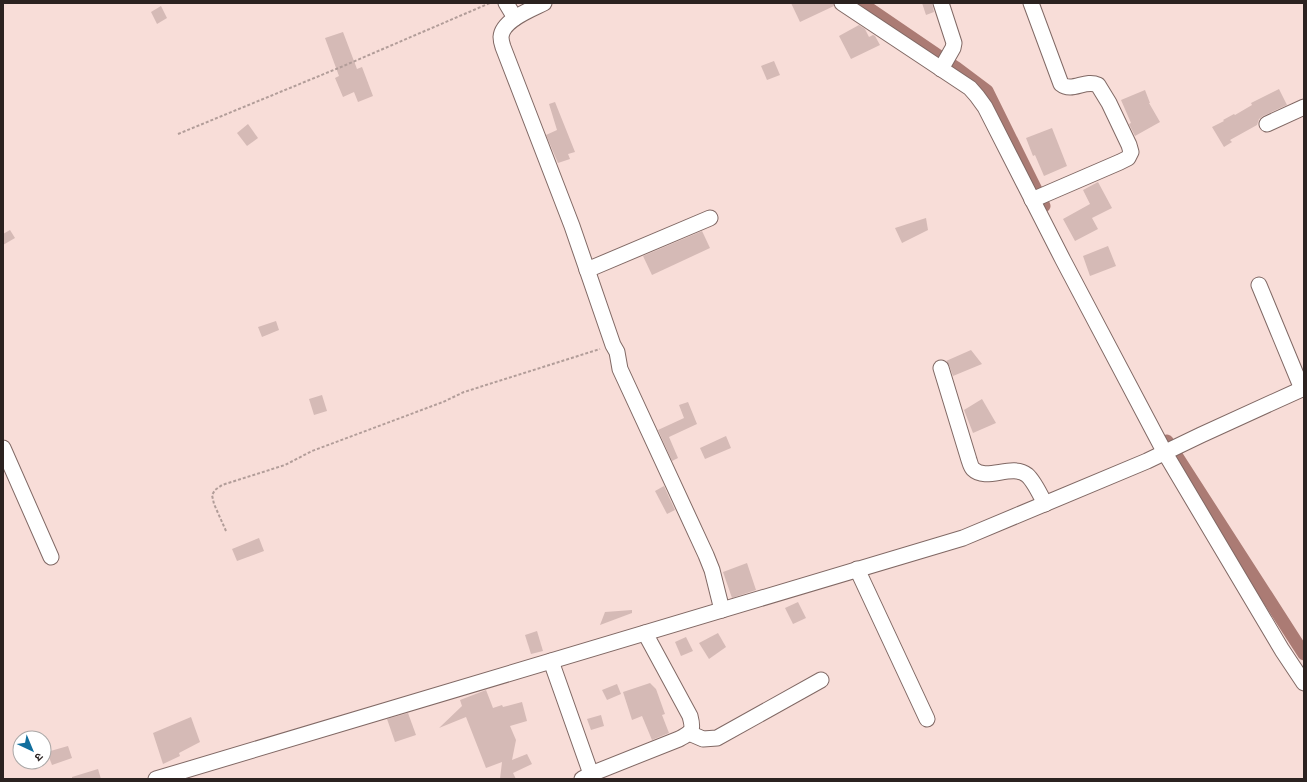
<svg xmlns="http://www.w3.org/2000/svg" width="1307" height="782" font-family="Inter,'Noto Sans Devanagari',sans-serif">
<rect width="100%" height="100%" fill="#f8ddd8"/>
<g fill="none" stroke-linecap="round" stroke-linejoin="round">
<g stroke="#ab7b74" stroke-width="13">
<path d="M 861,3 L 955,67 L 987,91 L 1044,206"/>
<path d="M 1167,441 L 1304,654"/>
</g>
</g>
<g fill="#d5bab6">
<path d="M 791,3 L 833,3 L 834,6 L 800,22 Z"/>
<path d="M 922,3 L 932,3 L 934,12 L 926,15 Z"/>
<path d="M 161,6 L 167,18 L 157,24 L 151,12 Z"/>
<path d="M 859,25 L 865,29 L 869,37 L 873,35 L 875,36 L 880,45 L 851,59 L 839,36 Z"/>
<path d="M 343,32 L 357,69 L 362,67 L 373,96 L 358,102 L 354,92 L 343,97 L 335,78 L 339,76 L 325,38 Z"/>
<path d="M 774,61 L 780,75 L 767,80 L 761,66 Z"/>
<path d="M 1279,89 L 1287,105 L 1263,116 L 1259,119 L 1257,125 L 1230,140 L 1232,142 L 1224,147 L 1212,127 L 1224,121 L 1223,120 L 1234,114 L 1235,115 L 1252,105 L 1251,103 Z"/>
<path d="M 1145,90 L 1150,103 L 1149,103 L 1160,122 L 1135,136 L 1129,124 L 1131,123 L 1121,100 Z"/>
<path d="M 555,102 L 575,152 L 568,154 L 570,159 L 558,163 L 546,135 L 557,130 L 549,104 Z"/>
<path d="M 248,124 L 258,138 L 247,146 L 237,133 Z"/>
<path d="M 1052,128 L 1067,166 L 1044,176 L 1035,155 L 1033,156 L 1026,138 Z"/>
<path d="M 1098,182 L 1112,208 L 1092,218 L 1098,229 L 1075,241 L 1063,219 L 1090,204 L 1083,190 Z"/>
<path d="M 926,218 L 928,230 L 902,243 L 895,228 Z"/>
<path d="M 10,230 L 15,238 L 3,245 L 3,234 Z"/>
<path d="M 702,231 L 710,248 L 652,275 L 643,256 Z"/>
<path d="M 1108,246 L 1116,266 L 1090,276 L 1083,256 Z"/>
<path d="M 276,321 L 279,330 L 262,337 L 258,327 Z"/>
<path d="M 971,350 L 982,364 L 953,376 L 949,365 L 946,361 Z"/>
<path d="M 322,395 L 327,411 L 314,415 L 309,399 Z"/>
<path d="M 982,399 L 996,423 L 973,433 L 964,410 Z"/>
<path d="M 688,402 L 697,424 L 669,437 L 678,458 L 672,461 L 658,430 L 684,418 L 679,405 Z"/>
<path d="M 726,436 L 731,448 L 705,459 L 700,448 Z"/>
<path d="M 664,486 L 675,510 L 667,514 L 655,491 Z"/>
<path d="M 259,538 L 264,551 L 237,561 L 232,549 Z"/>
<path d="M 747,563 L 756,590 L 732,598 L 723,572 Z"/>
<path d="M 798,602 L 806,618 L 793,624 L 785,608 Z"/>
<path d="M 632,610 L 632,613 L 600,625 L 605,612 Z"/>
<path d="M 537,631 L 543,651 L 531,654 L 525,635 Z"/>
<path d="M 718,633 L 726,647 L 709,659 L 699,643 Z"/>
<path d="M 686,637 L 693,651 L 681,656 L 675,642 Z"/>
<path d="M 650,683 L 656,689 L 665,714 L 662,715 L 669,733 L 652,740 L 642,716 L 632,720 L 623,692 Z"/>
<path d="M 617,684 L 621,694 L 607,700 L 602,690 Z"/>
<path d="M 486,690 L 493,708 L 502,705 L 503,707 L 522,702 L 527,721 L 510,726 L 516,740 L 512,760 L 527,754 L 532,764 L 513,773 L 516,779 L 500,779 L 502,762 L 486,768 L 466,717 L 439,728 L 462,706 L 460,700 Z"/>
<path d="M 408,713 L 416,735 L 395,742 L 387,719 Z"/>
<path d="M 601,715 L 604,726 L 591,730 L 587,719 Z"/>
<path d="M 191,717 L 200,742 L 179,753 L 180,756 L 163,764 L 153,733 Z"/>
<path d="M 68,746 L 72,758 L 52,765 L 47,752 Z"/>
<path d="M 98,769 L 101,779 L 72,779 L 72,777 Z"/>
</g>
<g fill="none" stroke-linecap="round" stroke-linejoin="round">
<g stroke="#816965" stroke-width="17">
<g id="minor">
<path d="M 506,3 L 515,18"/>
<path d="M 544,3 C 532,9 502,20 501,37 C 501,40 502,44 503,47 L 572,226 L 613,345 L 617,352 L 620,369 L 706,555 L 712,570 L 722,610"/>
<path d="M 842,3 L 970,88 L 977,96 L 985,107 L 1063,260 L 1165,453 L 1282,650 L 1304,683"/>
<path d="M 941,3 L 954,43 L 953,48 L 941,69"/>
<path d="M 1031,3 L 1061,84 C 1072,93 1085,79 1098,85 L 1109,103 L 1129,145 L 1131,152 L 1128,158 L 1120,162 L 1032,200"/>
<path d="M 1267,124 L 1304,107"/>
<path d="M 587,270 L 710,218"/>
<path d="M 1259,285 L 1302,389"/>
<path d="M 941,368 L 969,460 C 970,463 971,467 973,469 C 986,482 1012,463 1027,475 C 1034,481 1041,496 1045,504"/>
<path d="M 3,448 L 51,557"/>
<path d="M 857,569 L 927,719"/>
<path d="M 551,661 L 591,774"/>
<path d="M 689,733 L 703,739 L 717,738 L 821,680"/>
<path d="M 156,779 L 963,538 L 1147,461 L 1201,435 L 1304,388"/>
<path d="M 582,779 L 591,774 L 679,739 C 692,732 694,731 690,716 L 645,633"/>
</g>
</g>
<g stroke="#b29d99" stroke-width="2" stroke-dasharray="3 2" stroke-linecap="butt">
<path d="M 178,134 L 341,67 L 490,3"/>
<path d="M 226,531 L 214,504 L 212,495 L 215,490 L 222,485 L 285,465 L 312,451 L 443,402 L 464,392 L 600,349"/>
</g>
<use href="#minor" stroke="#fff" stroke-width="15"/>
</g>
<rect width="1307" height="782" fill="none" stroke="#2b2220" stroke-width="8"/>
<g transform="translate(32 750) rotate(136)"><circle r="19" fill="#ffffff" stroke="#aaa7a6"/>
<path d="M0-3L7 15L0 10L-7 15Z" fill="#116e9d"/>
<text y="-6" font-size="11" font-weight="bold" text-anchor="middle" fill="#2b2220">उ</text>
</g>
</svg>
